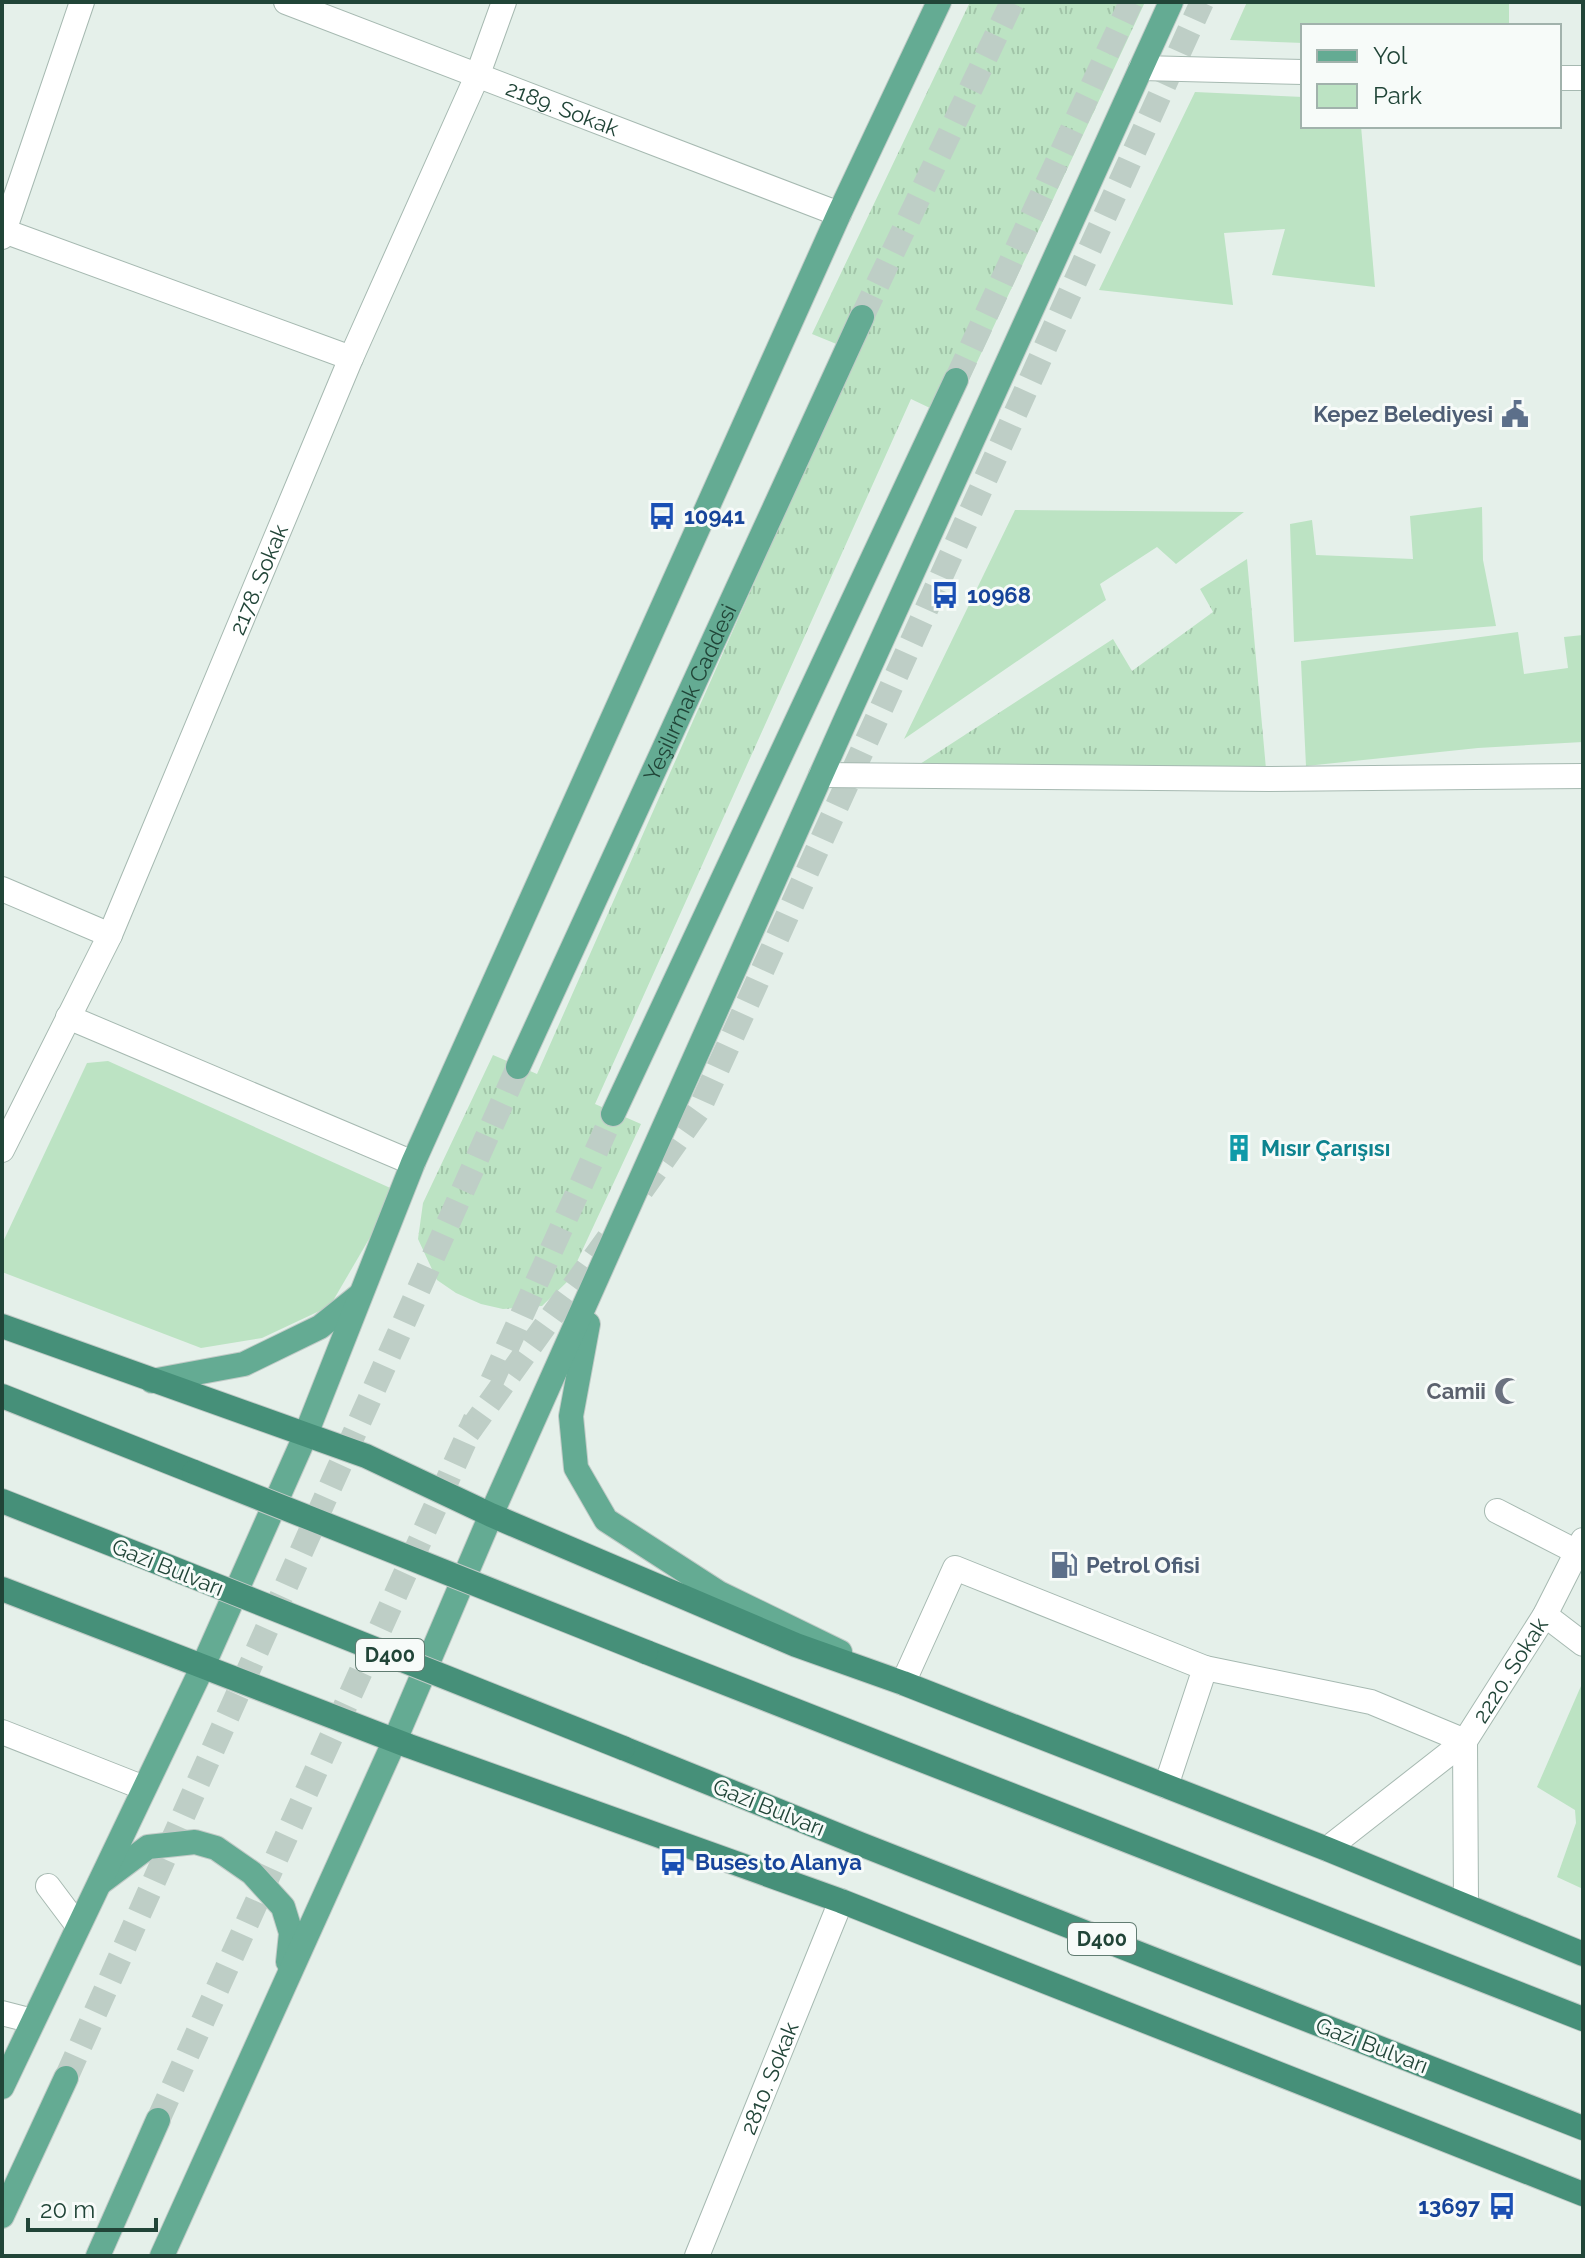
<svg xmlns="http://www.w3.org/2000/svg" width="1585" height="2258" font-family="Raleway,sans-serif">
<defs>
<pattern id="grass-tufts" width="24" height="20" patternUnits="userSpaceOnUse" patternTransform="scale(2)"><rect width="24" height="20" fill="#bce3c3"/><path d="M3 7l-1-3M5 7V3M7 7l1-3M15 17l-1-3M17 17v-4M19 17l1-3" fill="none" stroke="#a1c4a8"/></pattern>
</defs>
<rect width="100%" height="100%" fill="#e5f0ea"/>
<g fill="url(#grass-tufts)">
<path d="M 970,2 L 1145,2 L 951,418 L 911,399 L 595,1104 L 641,1124 L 568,1281 L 542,1306 L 503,1309 L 481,1304 L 456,1293 L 437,1280 L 418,1239 L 423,1203 L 493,1055 L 537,1074 L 856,352 L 812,334 Z"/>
<path d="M 1247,559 L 1266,769 L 903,775 L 1113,639 L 1132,671 L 1213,612 L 1200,589 Z"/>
</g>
<g fill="#bce3c3">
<path d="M 1247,2 L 1509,2 L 1509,26 L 1303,26 L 1303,43 L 1230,40 Z"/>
<path d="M 1195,92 L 1303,97 L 1303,126 L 1361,126 L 1375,287 L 1272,275 L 1285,229 L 1224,233 L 1233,305 L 1099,290 Z"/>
<path d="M 1482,507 L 1483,560 L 1496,626 L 1294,642 L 1290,524 L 1312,520 L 1316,555 L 1413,559 L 1410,516 Z"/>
<path d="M 1015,510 L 1244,512 L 1176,564 L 1157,547 L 1100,584 L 1106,600 L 904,739 Z"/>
<path d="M 1518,632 L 1524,674 L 1568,668 L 1564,637 L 1583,635 L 1583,742 L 1478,748 L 1306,766 L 1301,661 Z"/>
<path d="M 108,1061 L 397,1191 L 330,1306 L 262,1338 L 201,1348 L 2,1272 L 2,1244 L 87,1063 Z"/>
<path d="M 1581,1686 L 1583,1687 L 1583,1889 L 1557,1877 L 1576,1823 L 1575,1810 L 1537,1787 Z"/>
</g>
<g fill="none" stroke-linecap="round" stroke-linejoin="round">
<g stroke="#becec6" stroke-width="24" stroke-dasharray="24 12" stroke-linecap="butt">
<path d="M 862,317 L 1012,2"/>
<path d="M 956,380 L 1131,2"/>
<path d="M 642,1190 L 699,1110 L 1202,2"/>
<path d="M 492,1381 L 613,1114"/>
<path d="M 468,1433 L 609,1237"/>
<path d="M 66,2078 L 518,1067"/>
<path d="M 158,2120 L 475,1419"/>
</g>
<g stroke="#a6b9b1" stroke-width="26">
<g id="service">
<path d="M 1141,68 L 1303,72"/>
<path d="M 1559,78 L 1583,78"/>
<path d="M 821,775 L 1269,779 L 1583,776"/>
<path d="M 1497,1511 L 1577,1552"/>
<path d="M 1205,1668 L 1371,1702 L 1465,1741"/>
<path d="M 903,1683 L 955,1568 L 1205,1668 L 1166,1786"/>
<path d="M 2,1732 L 144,1788"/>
<path d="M 48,1886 L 78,1926"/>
</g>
</g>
<g stroke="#a6b9b1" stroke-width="26">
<g id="minor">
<path id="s1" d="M 286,2 L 839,214"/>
<path d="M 4,231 L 351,358"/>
<path d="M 2,237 L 82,2"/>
<path d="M 2,889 L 110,935"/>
<path d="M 68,1017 L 413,1163"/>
<path id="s2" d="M 2,1150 L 110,935 L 351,358 L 478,74 L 504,2"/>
<path d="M 1545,1615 L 1583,1644"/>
<path d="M 1327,1849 L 1465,1741"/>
<path id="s3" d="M 1466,1903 L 1465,1741 L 1545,1615 L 1583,1540"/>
<path id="s4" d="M 697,2256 L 841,1901"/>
</g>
</g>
<g stroke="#a6b9b1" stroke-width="26">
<path id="tertiary" d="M 2,2013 L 33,2021"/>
</g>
<g stroke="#c1cbc7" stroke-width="26">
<g id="primary">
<path id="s5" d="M 518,1067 L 862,317"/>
<path d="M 613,1114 L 956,380"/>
<path d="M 588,1324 L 571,1416 L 576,1468 L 606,1520 L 719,1593 L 840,1652"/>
<path d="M 152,1381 L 244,1364 L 320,1327 L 360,1295"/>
<path d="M 100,1883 L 148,1847 L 195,1842 L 216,1848 L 252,1873 L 283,1907 L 291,1933 L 288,1962"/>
<path d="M 2,2087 L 203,1666 L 306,1434 L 413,1163 L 839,214 L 939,2"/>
<path d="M 2,2216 L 66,2078"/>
<path d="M 98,2256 L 158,2120"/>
<path d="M 162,2256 L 395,1740 L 491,1515 L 846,719 L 1171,2"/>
</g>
</g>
<g stroke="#c1cbc7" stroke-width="26">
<g id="trunk">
<path d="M 2,1326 L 366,1456 L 491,1515 L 796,1645 L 903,1683 L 1327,1849 L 1583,1954"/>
<path d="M 2,1396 L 194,1472"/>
<path d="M 2,1501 L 157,1562"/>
<path d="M 2,1589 L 409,1746 L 841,1901 L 1583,2194"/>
<path d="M 646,1652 L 1583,2019"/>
<path d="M 623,1748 L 860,1844 L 1583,2128"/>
</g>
</g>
<use href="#service" stroke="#fff" stroke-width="24"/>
<use href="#minor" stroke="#fff" stroke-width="24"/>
<use href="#tertiary" stroke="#fff" stroke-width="24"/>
<use href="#primary" stroke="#64ab93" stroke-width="24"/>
<use href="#trunk" stroke="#469079" stroke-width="24"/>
<g stroke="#c1cbc7" stroke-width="26" stroke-linecap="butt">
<g id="trunk-bridge">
<path d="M 194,1472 L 646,1652"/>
<path d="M 157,1562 L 623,1748"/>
</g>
</g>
<use href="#trunk-bridge" stroke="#469079" stroke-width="24"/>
</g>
<defs>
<g id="civic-bare" transform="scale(2.16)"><path d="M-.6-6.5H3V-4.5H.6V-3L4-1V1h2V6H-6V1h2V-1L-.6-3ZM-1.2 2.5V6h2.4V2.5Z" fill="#5c6f8a" stroke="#f7fbf9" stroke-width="2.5" paint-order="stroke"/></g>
<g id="bus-bare" transform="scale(2.16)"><path d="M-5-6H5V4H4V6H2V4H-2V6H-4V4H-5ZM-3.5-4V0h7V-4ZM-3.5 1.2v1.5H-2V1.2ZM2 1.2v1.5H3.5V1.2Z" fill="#1a4fb4" stroke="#f7fbf9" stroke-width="2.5" paint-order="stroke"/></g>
<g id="building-bare" transform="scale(2.16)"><path d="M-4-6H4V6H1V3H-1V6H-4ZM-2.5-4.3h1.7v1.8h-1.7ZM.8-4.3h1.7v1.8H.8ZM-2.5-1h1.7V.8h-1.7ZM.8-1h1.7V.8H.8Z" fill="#0f9aa8" stroke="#f7fbf9" stroke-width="2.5" paint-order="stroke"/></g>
<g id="mosque-bare" transform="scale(2.16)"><path d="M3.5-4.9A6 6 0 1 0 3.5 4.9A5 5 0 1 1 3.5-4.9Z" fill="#6b7280" stroke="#f7fbf9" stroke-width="2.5" paint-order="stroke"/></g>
<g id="fuel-bare" transform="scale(2.16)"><path d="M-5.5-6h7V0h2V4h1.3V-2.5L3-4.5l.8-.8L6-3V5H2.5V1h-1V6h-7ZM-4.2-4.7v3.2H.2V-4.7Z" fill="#5c6f8a" stroke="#f7fbf9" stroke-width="2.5" paint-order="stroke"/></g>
</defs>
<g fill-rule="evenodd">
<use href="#civic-bare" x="1515" y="414"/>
<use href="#bus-bare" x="662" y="516"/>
<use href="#bus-bare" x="945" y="595"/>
<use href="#building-bare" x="1239" y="1148"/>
<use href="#mosque-bare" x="1508" y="1391"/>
<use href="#fuel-bare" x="1064" y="1565"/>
<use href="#bus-bare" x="673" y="1862"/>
<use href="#bus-bare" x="1502" y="2206"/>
</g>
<g text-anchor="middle" stroke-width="6" stroke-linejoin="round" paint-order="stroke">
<g fill="#f7fbf9" stroke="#617c72" stroke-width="2">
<rect x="356" y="1639" width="68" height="32" rx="6"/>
<rect x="1068" y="1923" width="68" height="32" rx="6"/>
</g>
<g font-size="20" font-weight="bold" fill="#214538">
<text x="390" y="1662">D400</text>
<text x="1102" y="1946">D400</text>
</g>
<g font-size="22" fill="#214538" stroke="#f7fbf9">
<text dy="8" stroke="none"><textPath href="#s1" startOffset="296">2189. Sokak</textPath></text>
<text dy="8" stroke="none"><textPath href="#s2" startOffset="626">2178. Sokak</textPath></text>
<text dy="8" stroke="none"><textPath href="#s5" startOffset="412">Yeşilırmak Caddesi</textPath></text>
<text transform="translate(168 1567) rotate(22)" y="8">Gazi Bulvarı</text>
<text dy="8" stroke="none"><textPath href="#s3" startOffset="246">2220. Sokak</textPath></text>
<text transform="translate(769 1807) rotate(22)" y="8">Gazi Bulvarı</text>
<text transform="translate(1372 2045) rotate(21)" y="8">Gazi Bulvarı</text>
<text dy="8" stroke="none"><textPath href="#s4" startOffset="192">2810. Sokak</textPath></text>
</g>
<g font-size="22" font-weight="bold" fill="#4e5e75" stroke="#f7fbf9" text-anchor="end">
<text x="1493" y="422">Kepez Belediyesi</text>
<text x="1086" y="1573" text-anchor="start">Petrol Ofisi</text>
</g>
<g font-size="22" font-weight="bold" fill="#164399" stroke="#f7fbf9" text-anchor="start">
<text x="684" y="524">10941</text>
<text x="967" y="603">10968</text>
<text x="695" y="1870">Buses to Alanya</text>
<text x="1480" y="2214" text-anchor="end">13697</text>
</g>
<g font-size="22" font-weight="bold" fill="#0d838f" stroke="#f7fbf9" text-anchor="start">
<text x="1261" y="1156">Mısır Çarışısı</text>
</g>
<g font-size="22" font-weight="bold" fill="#5b616d" stroke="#f7fbf9" text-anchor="end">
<text x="1486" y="1399">Camii</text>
</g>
</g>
<rect width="1585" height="2258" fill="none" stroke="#214538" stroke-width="8"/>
<rect x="1301" y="24" width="260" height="104" fill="#f7fbf9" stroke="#a1b2ac" stroke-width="2"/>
<rect x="1317" y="50" width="40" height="12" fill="#64ab93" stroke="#a1b2ac" stroke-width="2"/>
<text x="1373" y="64" font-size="24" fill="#214538">Yol</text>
<rect x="1317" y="84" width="40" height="24" fill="#bce3c3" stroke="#a1b2ac" stroke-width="2"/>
<text x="1373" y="104" font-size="24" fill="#214538">Park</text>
<path d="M28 2218v12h128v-12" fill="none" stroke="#214538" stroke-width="4"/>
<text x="40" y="2218" font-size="24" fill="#214538" stroke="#f7fbf9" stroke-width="6" paint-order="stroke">20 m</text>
</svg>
